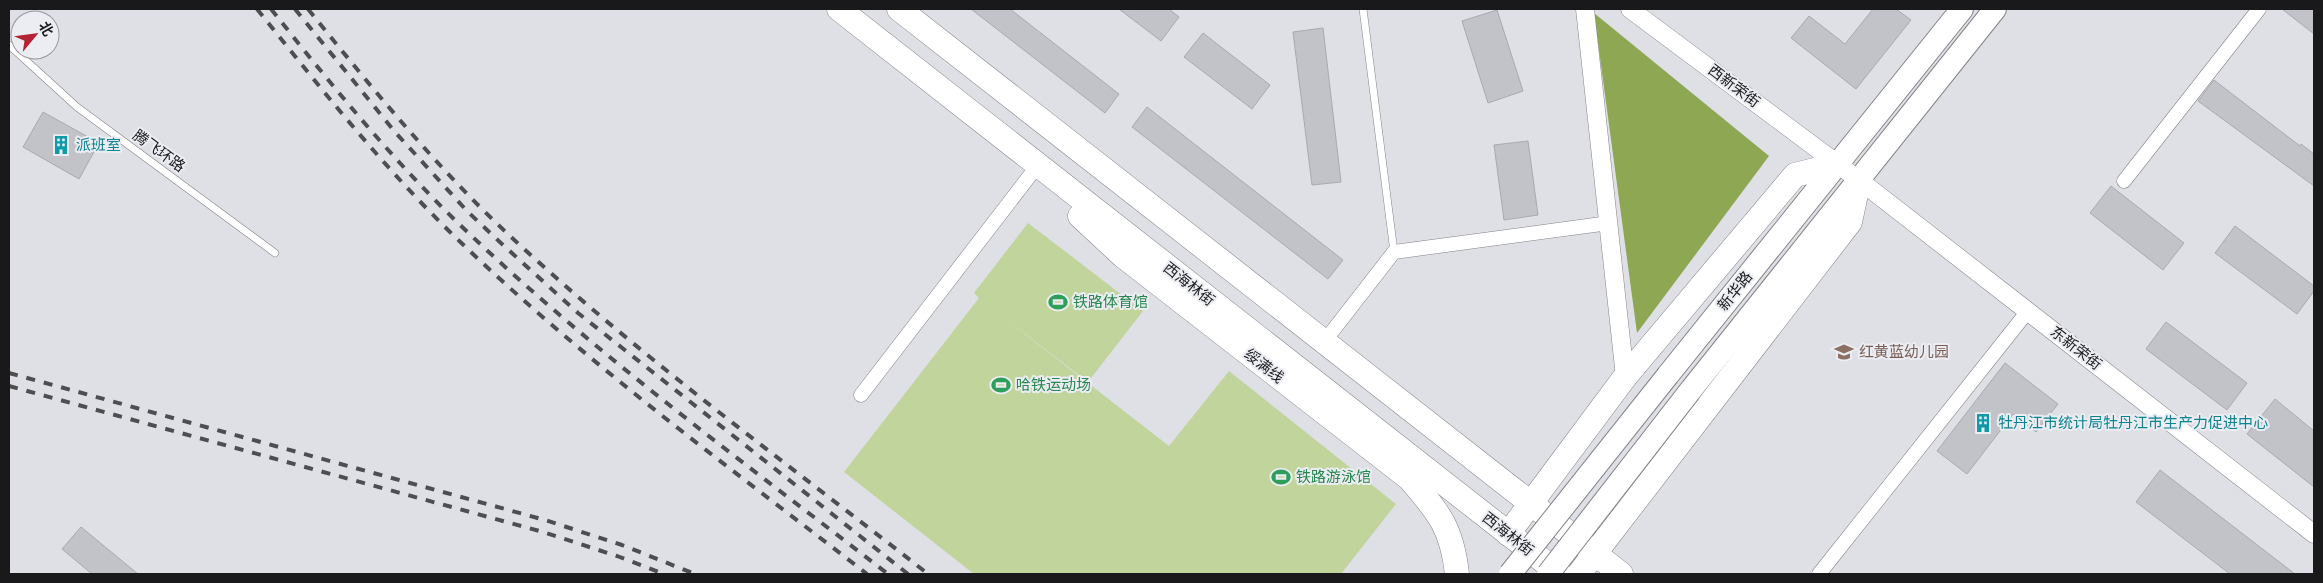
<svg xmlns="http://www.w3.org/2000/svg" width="2323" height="583" font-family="Helvetica,'Noto Sans SC',sans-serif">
<rect width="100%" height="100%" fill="#dee0e6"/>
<path fill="#c1d49b" d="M 1028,223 L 1143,311 L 1088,382 L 1002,316 L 1169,446 L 1229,371 L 1396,504 L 1341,574 L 974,574 L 844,472 L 979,298 L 974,293 Z"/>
<path fill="#8ea753" d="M 1594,13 L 1769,156 L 1637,333 Z"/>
<g fill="#c1c3c8" stroke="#a9aab0">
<path d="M 971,9 L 1010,9 L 1119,94 L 1105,113 Z"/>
<path d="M 1119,9 L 1169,9 L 1179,17 L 1161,41 Z"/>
<path d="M 1873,9 L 1896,9 L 1911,20 L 1856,89 L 1791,38 L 1809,16 L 1845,44 Z"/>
<path d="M 2282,9 L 2314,9 L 2314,34 Z"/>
<path d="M 1497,10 L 1523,91 L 1488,103 L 1462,21 Z"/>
<path d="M 1323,28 L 1341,182 L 1312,185 L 1293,32 Z"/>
<path d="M 1203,33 L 1270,85 L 1252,109 L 1184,57 Z"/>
<path d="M 2214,80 L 2300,146 L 2301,144 L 2314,154 L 2314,186 L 2198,101 Z"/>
<path d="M 1147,107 L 1343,260 L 1328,279 L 1132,127 Z"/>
<path d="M 43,112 L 99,143 L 79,179 L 23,147 Z"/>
<path d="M 1528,141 L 1538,215 L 1504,220 L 1494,145 Z"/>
<path d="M 2111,186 L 2184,243 L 2163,270 L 2090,213 Z"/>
<path d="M 2235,226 L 2314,286 L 2314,291 L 2297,314 L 2215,253 Z"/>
<path d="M 2166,322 L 2247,383 L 2227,410 L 2146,349 Z"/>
<path d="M 2005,363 L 2058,404 L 2036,432 L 2013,414 L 1967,474 L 1937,451 Z"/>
<path d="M 2275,399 L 2314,431 L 2314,487 L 2247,434 Z"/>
<path d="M 2160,470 L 2295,574 L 2230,574 L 2136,502 Z"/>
<path d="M 81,527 L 138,574 L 92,574 L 62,549 Z"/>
</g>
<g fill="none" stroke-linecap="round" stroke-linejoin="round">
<g stroke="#828389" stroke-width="8">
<g id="service">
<path d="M 1363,9 L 1394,252"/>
<path d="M 9,45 L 77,107 L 275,253"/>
</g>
</g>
<g stroke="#828389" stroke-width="15">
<g id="minor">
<path d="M 2124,181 L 2259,9"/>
<path d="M 1324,342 L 1394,252 L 1609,223"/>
<path d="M 861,395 L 1038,165"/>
<path d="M 1819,574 L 2028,311"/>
</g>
</g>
<g stroke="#828389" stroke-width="19">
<g id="tertiary">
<path d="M 1585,9 L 1625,377"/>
<path d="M 1630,9 L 1859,180 L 2314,534"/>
</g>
</g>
<g stroke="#828389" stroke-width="24">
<g id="primary">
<path d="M 1668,375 L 1962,9"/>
<path d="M 1690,391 L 1995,9"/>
</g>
</g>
<g stroke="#828389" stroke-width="25">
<g id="trunk">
<path d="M 839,9 L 1560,574"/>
<path d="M 899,9 L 1621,574"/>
<path d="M 1080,216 L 1123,256 L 1410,479 C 1439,513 1452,528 1457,574"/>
<path d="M 1508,534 L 1625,377 L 1795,175 L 1838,164"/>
<path d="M 1579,574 L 1850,222 L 1859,180"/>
</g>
</g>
<use href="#service" stroke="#fff" stroke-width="7"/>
<use href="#minor" stroke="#fff" stroke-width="14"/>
<use href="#tertiary" stroke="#fff" stroke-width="18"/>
<use href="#primary" stroke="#fff" stroke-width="22"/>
<use href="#trunk" stroke="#fff" stroke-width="24"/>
<g stroke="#4e4e51" stroke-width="4" stroke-dasharray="9 9" stroke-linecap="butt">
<path d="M 257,9 C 318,85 379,162 449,231 C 578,357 725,464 867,574"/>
<path d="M 271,9 C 330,83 389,156 457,222 C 591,351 742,461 888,574"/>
<path d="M 295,9 L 395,132 L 467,211 L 503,245 L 578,313 L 908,574"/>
<path d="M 308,9 C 372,88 436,167 510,236 C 641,358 788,464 928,574"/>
<path d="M 9,373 L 545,520 L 622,545 L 695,574"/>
<path d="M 9,386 L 543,532 L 617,556 L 664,574"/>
</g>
<g stroke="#828389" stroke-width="24" stroke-linecap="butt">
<g id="primary-bridge">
<path d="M 1510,574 L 1668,375"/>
<path d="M 1548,574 L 1690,391"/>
</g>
</g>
<use href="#primary-bridge" stroke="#fff" stroke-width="22"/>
</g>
<defs>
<g id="building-bare" transform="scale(1.5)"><path d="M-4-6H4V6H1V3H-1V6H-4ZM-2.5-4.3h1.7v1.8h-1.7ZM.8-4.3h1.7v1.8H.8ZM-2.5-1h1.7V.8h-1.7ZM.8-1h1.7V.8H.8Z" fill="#0f9aa8" stroke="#ebedf3" stroke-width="2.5" paint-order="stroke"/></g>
<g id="stadium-bare" transform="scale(1.5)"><path d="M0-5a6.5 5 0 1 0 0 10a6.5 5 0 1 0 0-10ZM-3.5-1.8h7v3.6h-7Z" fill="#2e9e5b" stroke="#ebedf3" stroke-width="2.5" paint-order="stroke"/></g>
<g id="school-bare" transform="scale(1.5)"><path d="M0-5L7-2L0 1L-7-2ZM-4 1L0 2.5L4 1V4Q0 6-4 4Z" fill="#8d6e63" stroke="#ebedf3" stroke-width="2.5" paint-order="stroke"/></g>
</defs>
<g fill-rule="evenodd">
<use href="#building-bare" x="61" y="145"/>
<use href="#stadium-bare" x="1058" y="302"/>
<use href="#school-bare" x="1844" y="352"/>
<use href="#stadium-bare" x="1001" y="385"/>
<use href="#building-bare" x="1983" y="423"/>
<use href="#stadium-bare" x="1281" y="477"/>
</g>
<g text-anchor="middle" stroke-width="4" stroke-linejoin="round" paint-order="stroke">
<g font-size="15" fill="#19191b" stroke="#ebedf3">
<text transform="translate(1734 86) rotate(37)" y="5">西新荣街</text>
<text transform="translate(159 151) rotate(36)" y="5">腾飞环路</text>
<text transform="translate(1189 284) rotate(38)" y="5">西海林街</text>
<text transform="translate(1735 291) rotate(-51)" y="5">新华路</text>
<text transform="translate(2076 348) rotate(38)" y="5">东新荣街</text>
<text transform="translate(1264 366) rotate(38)" y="5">绥满线</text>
<text transform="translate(1508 534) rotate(38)" y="5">西海林街</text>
</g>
<g font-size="15" fill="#0d838f" stroke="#ebedf3" text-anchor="start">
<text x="76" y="150">派班室</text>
<text x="1998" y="428">牡丹江市统计局牡丹江市生产力促进中心</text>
</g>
<g font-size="15" fill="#27864d" stroke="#ebedf3" text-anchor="start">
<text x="1073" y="307">铁路体育馆</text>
<text x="1016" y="390">哈铁运动场</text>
<text x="1296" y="482">铁路游泳馆</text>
</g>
<g font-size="15" fill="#785e54" stroke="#ebedf3" text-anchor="start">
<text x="1859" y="357">红黄蓝幼儿园</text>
</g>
</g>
<rect width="2323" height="583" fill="none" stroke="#19191b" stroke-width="20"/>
<g transform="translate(35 35) rotate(61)"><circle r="24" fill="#ebedf3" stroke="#97989d"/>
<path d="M0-4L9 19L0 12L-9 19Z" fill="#b42233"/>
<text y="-8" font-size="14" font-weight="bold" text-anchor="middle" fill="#19191b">北</text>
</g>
</svg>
